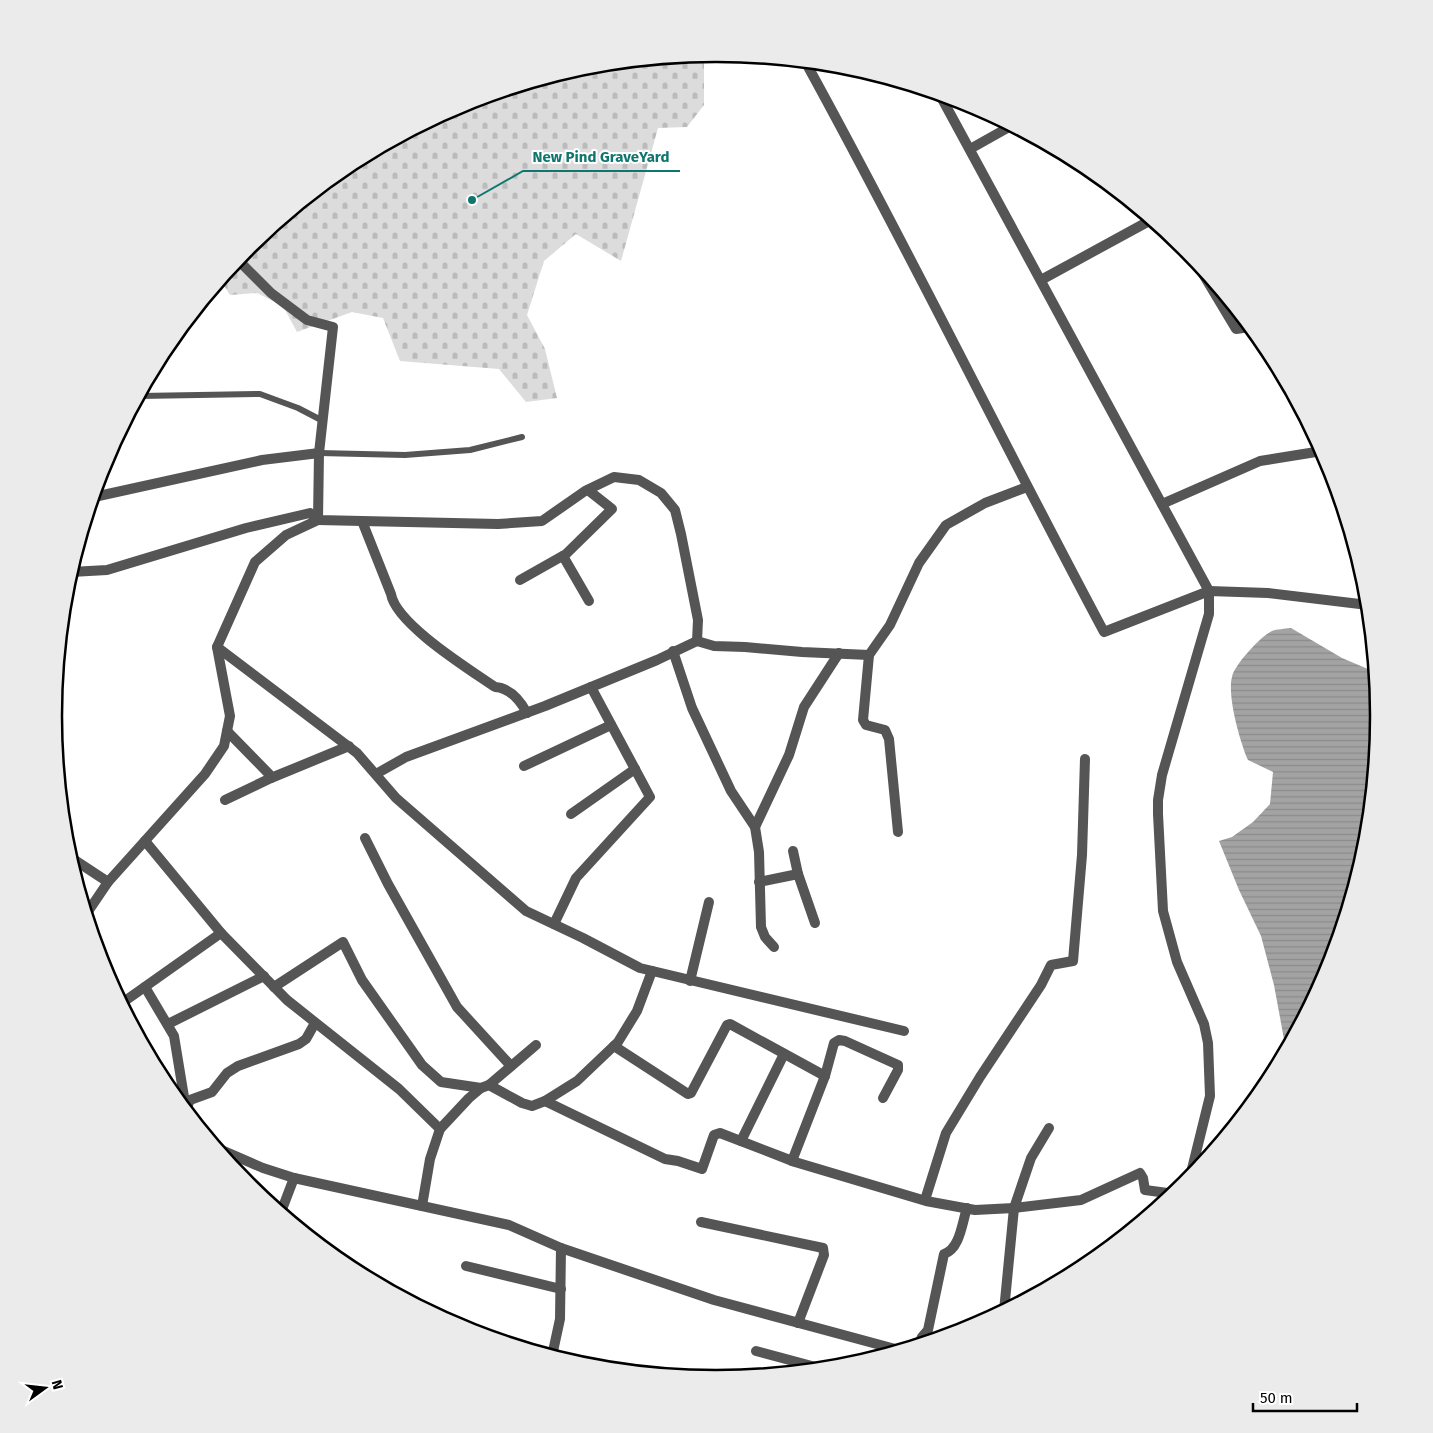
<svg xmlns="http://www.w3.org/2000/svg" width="1433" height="1433" font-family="'Fira Sans',sans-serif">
<defs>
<pattern id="cemetery-stones" width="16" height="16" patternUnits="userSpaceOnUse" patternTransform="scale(1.25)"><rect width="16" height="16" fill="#dcdcdc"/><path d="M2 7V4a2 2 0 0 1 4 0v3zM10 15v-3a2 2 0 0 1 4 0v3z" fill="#bbb"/></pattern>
<pattern id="water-rules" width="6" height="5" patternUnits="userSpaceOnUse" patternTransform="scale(1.25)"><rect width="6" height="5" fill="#a3a3a3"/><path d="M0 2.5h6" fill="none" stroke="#8b8b8b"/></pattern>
</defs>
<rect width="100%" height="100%" fill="#fff"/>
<path fill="url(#cemetery-stones)" d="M 704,55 L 704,105 L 687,127 L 658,128 L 621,261 L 576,234 L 544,261 L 527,315 L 545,349 L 557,398 L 526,402 L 499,369 L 400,361 L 383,318 L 352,312 L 297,332 L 283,306 L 257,293 L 230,295 L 221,281 L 248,248 L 349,165 L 463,104 L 587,66 Z"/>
<path fill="url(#water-rules)" d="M 1291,628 L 1342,658 L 1375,672 L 1379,717 L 1366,846 L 1329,970 L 1286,1050 L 1274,985 L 1261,936 L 1239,890 L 1219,841 L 1232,837 L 1253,822 L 1270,804 L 1273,772 L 1248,760 C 1240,742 1227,696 1232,677 C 1234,665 1261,636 1272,631 C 1277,629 1285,629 1291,628 Z"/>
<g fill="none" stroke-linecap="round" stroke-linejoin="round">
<g stroke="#555" stroke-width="6">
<path d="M 140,396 L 260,394 L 298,408 L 323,421"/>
<path d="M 319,453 L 405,455 L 470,450 L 522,437"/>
</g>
<g stroke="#555" stroke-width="10">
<path d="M 806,63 C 909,250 1003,443 1104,632 L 1209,591 L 1268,593 L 1368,605"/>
<path d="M 940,95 L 1209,591 L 1209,614 L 1162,775 L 1158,800 L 1158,814 L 1163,911 L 1177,962 L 1204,1024 L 1208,1043 L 1210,1096 L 1189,1181"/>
<path d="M 970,149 L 1011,126"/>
<path d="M 1194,259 L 1236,329 L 1250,327"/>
<path d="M 1041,280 L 1151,220"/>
<path d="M 94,497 L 262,460 L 319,453"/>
<path d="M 1162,504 L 1260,461 L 1322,451"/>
<path d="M 362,521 L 391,594 C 396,624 469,669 495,687 C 510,688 520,700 527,713"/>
<path d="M 563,556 L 589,601"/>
<path d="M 71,572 L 107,570 L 246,528 L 310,513 L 318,520 L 362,521 L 498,524 L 542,521 L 585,491 L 614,477 L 639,480 L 661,493 L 675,510 L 681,534 L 698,620 L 697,641"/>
<path d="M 520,580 L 566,554 L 612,509 L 588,490"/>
<path d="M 217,647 L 357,753 L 396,798 L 526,911 L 583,938 L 640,968 L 904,1031"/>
<path d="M 673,651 L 692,708 L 731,791 L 755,827 L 759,852 L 761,927 L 765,937 L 774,947"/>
<path d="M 869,655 L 863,720 L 866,725 L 885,730 L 889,739 L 898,832"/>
<path d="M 227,731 L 269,774 L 271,778"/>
<path d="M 524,766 L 611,725"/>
<path d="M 376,774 L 406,757 L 545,706 L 657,660 L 697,641 L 714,646 L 745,647 L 802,652 L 869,655 L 890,625 L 919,563 L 946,525 L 985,503 L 1027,487"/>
<path d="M 225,800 L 271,778 L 349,746"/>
<path d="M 571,814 L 635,769"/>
<path d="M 755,827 L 789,755 L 804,707 L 839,653"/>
<path d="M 365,838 L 388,884 L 457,1007 L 511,1066"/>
<path d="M 145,841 L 221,933 L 287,1000 L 399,1089 L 440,1129"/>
<path d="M 793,851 L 798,874 L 815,923"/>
<path d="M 70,857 L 108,882"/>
<path d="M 759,882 L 798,874"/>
<path d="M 87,913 L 108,882 L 205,774 L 224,746 L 230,716 L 217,647 L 255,562 L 286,535 L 318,520 L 319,453 L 333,327 L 307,320 L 271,293 L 238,260"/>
<path d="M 554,924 L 576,878 L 650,797 L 591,687"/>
<path d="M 690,981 L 709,902"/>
<path d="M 145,987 L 174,1036 L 186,1109"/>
<path d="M 274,987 L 343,942 L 362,980 L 422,1065 L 441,1082 L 481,1088"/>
<path d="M 122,1003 L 221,933"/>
<path d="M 168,1024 L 264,976"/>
<path d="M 614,1046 L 688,1094 L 691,1093 L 727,1025 L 730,1024 L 825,1076"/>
<path d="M 489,1085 L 536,1045"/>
<path d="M 545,1101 L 665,1159 L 678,1161 L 702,1169 L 714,1135 L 720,1133 L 795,1162 L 926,1201 L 975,1210 L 1014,1208 L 1081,1200 L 1140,1173 L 1143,1178 L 1145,1190 L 1175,1194"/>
<path d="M 186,1110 L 190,1100 L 212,1092 L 227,1073 L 238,1066 L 299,1044 L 306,1039 L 315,1023"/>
<path d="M 741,1141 L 784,1054"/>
<path d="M 217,1148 L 263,1168 L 294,1178 L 509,1225 L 561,1248 L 714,1300 L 899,1350"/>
<path d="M 792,1161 L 825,1076 L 834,1043 L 839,1040 L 845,1041 L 898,1065 L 898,1070 L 883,1098"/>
<path d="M 925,1200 L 946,1133 L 980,1077 L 1041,985 L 1051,965 L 1073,961 L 1082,855 L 1085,759"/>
<path d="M 422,1206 L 430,1159 L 440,1129 L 469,1098 L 481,1088 L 489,1085 L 522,1103 L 532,1106 L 545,1101 L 577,1081 L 618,1042 L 637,1011 L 652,971"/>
<path d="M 281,1212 L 294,1178"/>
<path d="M 701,1222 L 823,1248 L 824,1255 L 798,1323"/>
<path d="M 466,1266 L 561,1289"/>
<path d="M 1004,1311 L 1014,1208 L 1031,1158 L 1049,1128"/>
<path d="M 919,1344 L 922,1337 L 928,1330 L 944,1254 C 960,1249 962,1223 967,1208"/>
<path d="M 756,1351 L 823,1369"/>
<path d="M 552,1356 L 560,1319 L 561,1248"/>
</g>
</g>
<path d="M0 0H1433V1433H0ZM62 716a654 654 0 1 1 1308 0a654 654 0 1 1-1308 0Z" fill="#ebebeb" fill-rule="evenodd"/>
<path fill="none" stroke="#000" stroke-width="2.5" d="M62 716a654 654 0 1 1 1308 0a654 654 0 1 1-1308 0Z"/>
<path fill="none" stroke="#0f766e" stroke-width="2" d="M472 200L523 171H680"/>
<circle fill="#0f766e" stroke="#fff" stroke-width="2" cx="472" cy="200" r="5"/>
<g font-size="15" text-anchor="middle" font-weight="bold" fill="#0f766e" stroke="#fff" stroke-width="4" stroke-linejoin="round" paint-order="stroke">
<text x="601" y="162">New Pind GraveYard</text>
</g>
<g transform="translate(45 1388) rotate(75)" stroke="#ffffff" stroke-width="4" paint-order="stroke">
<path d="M0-4L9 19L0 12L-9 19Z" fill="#000000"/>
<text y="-8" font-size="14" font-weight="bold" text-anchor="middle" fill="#000000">N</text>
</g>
<path d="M1253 1403v8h104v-8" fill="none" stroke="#000000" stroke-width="2.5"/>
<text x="1260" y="1403" font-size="15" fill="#000000" stroke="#ffffff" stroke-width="4" paint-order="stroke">50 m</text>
</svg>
